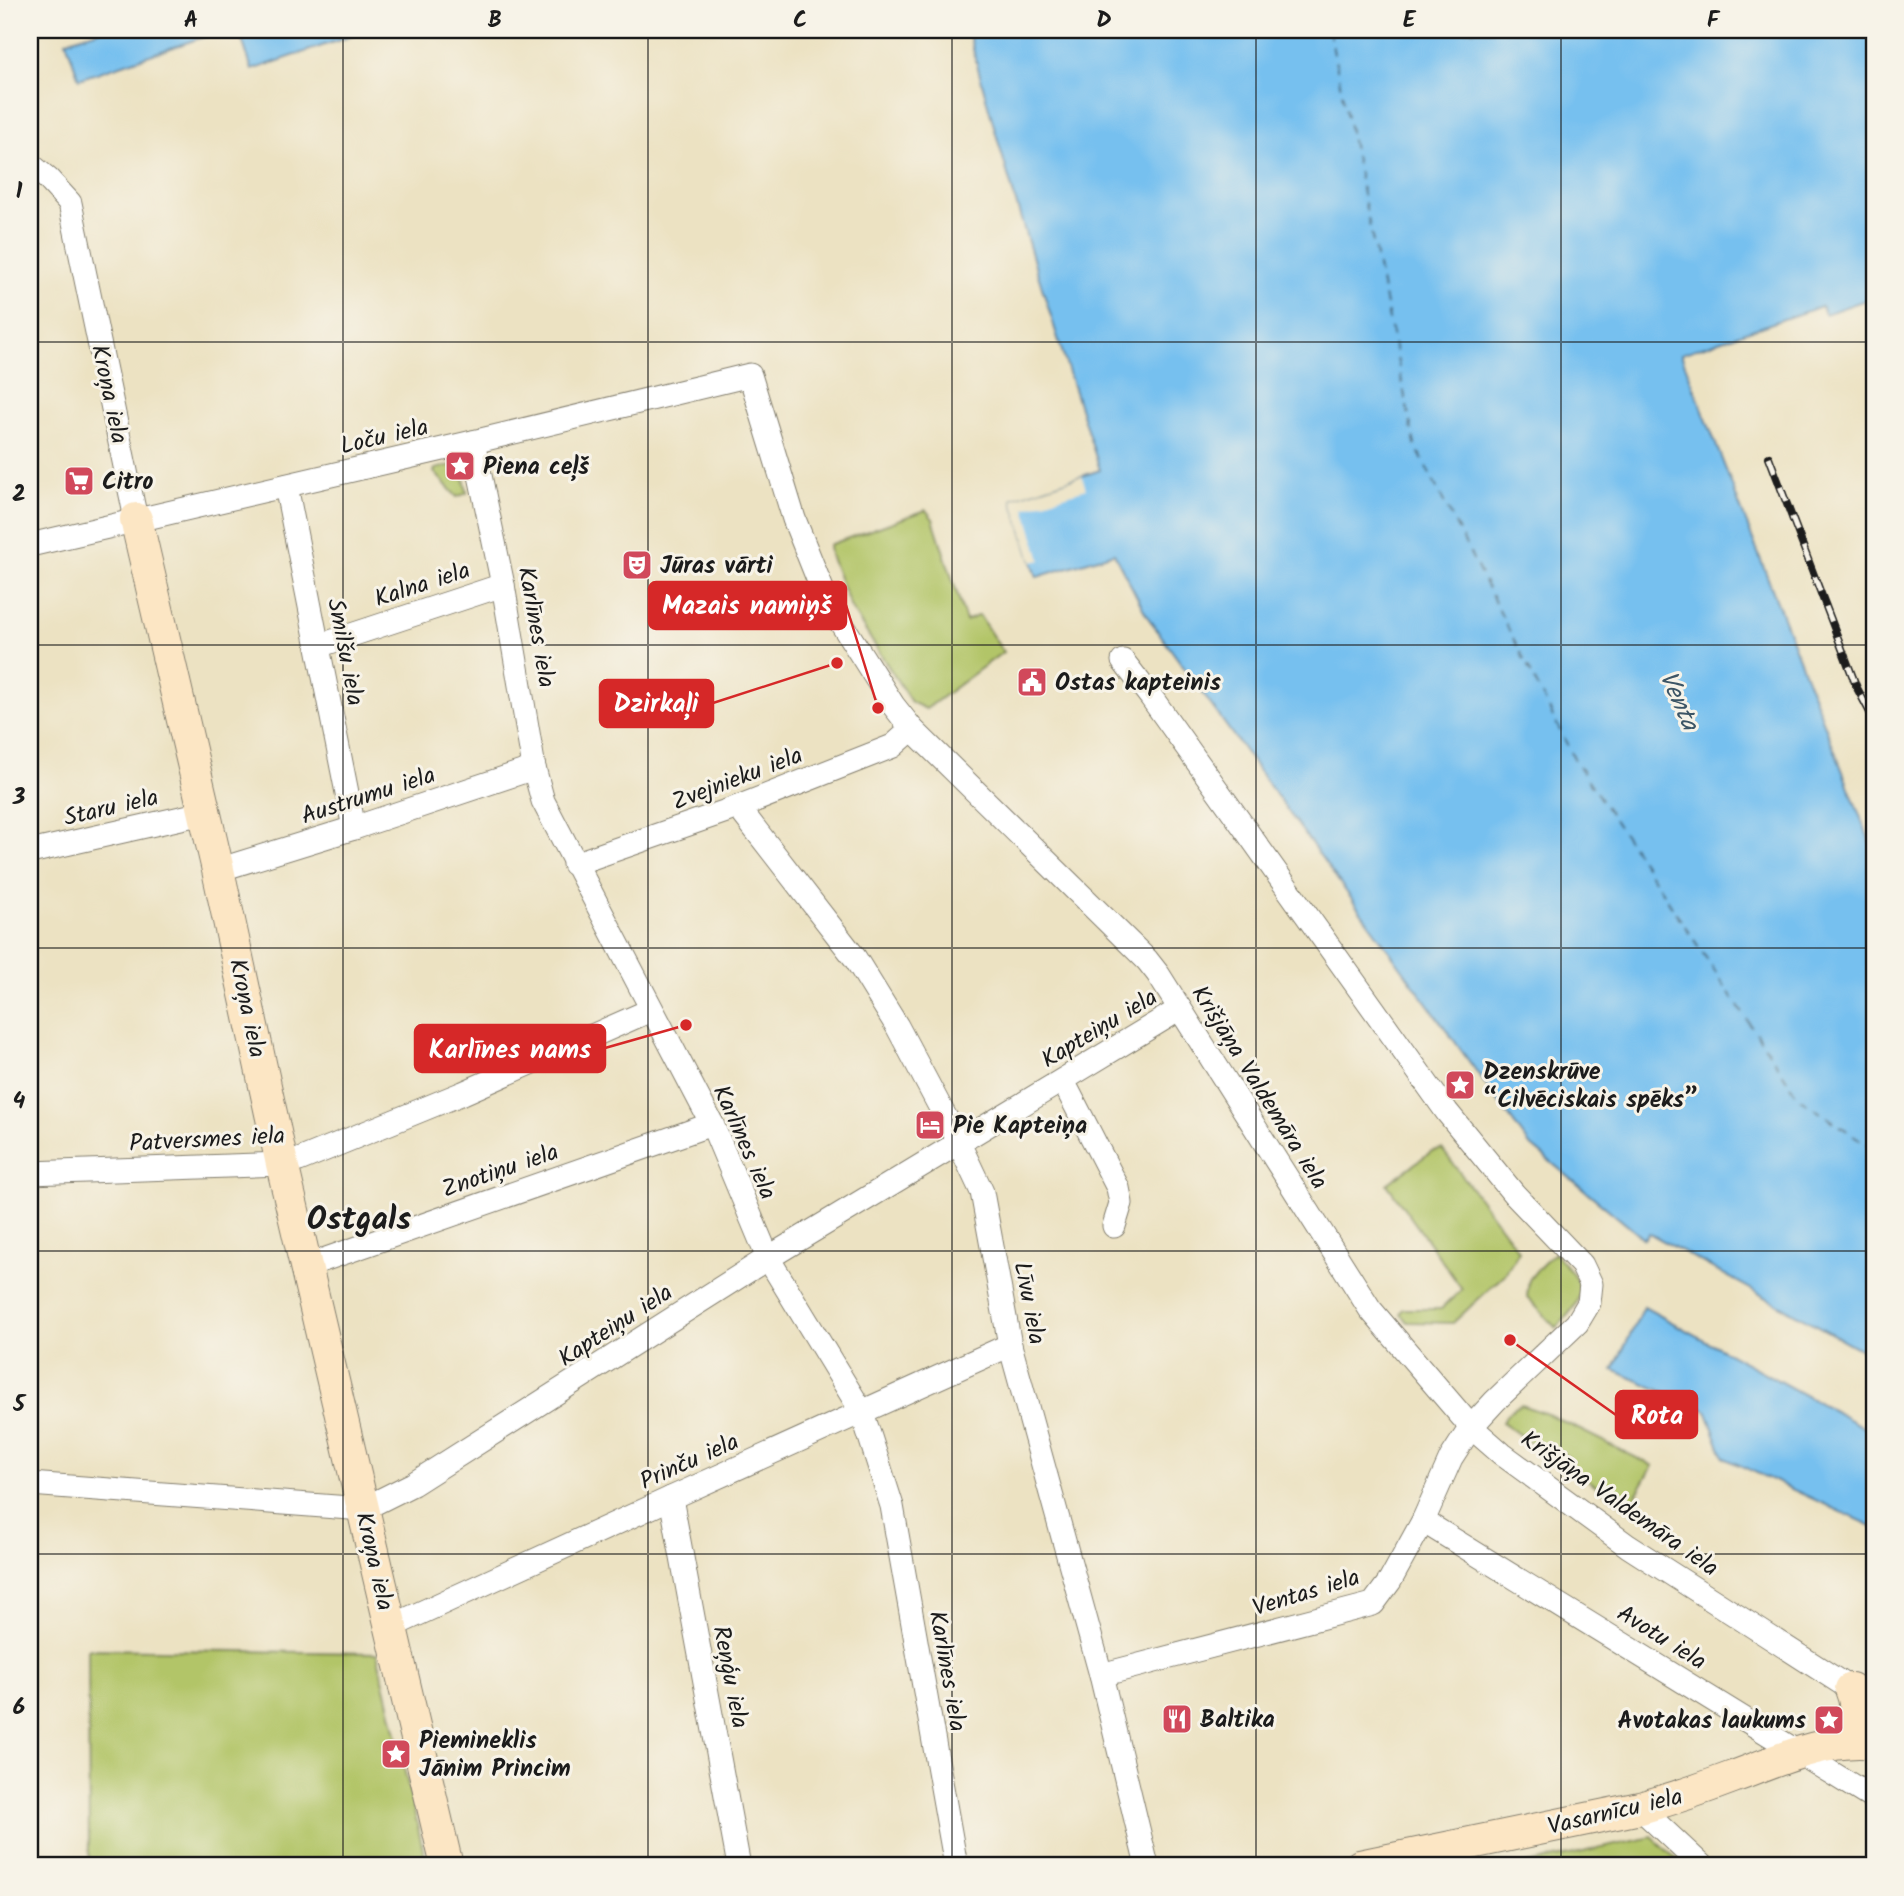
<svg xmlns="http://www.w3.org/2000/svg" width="1904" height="1896" font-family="Kalam,sans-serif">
<rect width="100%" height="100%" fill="#f7f3e8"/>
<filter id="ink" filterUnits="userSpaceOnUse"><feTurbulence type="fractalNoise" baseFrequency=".0143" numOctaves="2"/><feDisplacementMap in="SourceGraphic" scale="14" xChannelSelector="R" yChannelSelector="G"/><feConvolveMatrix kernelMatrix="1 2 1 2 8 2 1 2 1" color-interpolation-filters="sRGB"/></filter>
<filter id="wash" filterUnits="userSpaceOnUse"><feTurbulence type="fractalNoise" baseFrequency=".00686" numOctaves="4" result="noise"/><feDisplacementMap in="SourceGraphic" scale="28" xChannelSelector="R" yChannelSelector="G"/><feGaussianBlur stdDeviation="1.57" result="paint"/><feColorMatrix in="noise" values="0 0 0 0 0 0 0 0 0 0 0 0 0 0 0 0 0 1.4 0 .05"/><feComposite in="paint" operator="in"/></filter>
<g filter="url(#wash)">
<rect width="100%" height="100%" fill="#ece2c2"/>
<g fill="#b2c568" stroke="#677042" stroke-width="2">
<path d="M 461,463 L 467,493 L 457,497 L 434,472 L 435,469 Z"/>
<path d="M 926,510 L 933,519 L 966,621 L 979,615 L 1003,652 L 926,709 L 911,702 L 851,608 L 830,555 L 829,545 Z"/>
<path d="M 1442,1149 L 1519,1251 L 1505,1274 L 1453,1323 L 1407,1322 L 1400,1314 L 1403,1309 L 1441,1309 L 1462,1289 L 1387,1184 L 1432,1151 Z"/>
<path d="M 1554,1253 C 1585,1286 1590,1293 1556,1328 L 1527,1297 L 1529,1280 L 1536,1271 Z"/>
<path d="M 1521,1405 L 1550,1415 L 1653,1466 L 1628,1509 L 1565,1463 L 1569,1458 L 1553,1446 L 1548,1456 L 1502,1422 C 1507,1413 1511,1409 1521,1405 Z"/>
<path d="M 88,1649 L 377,1653 L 427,1866 L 89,1866 Z"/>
<path d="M 1652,1837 L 1684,1866 L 1519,1866 Z"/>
</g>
<g fill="#76c0ef" stroke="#496e86" stroke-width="2">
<path d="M 101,30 L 224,30 L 79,79 L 66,41 Z"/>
<path d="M 239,30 L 369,30 L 252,70 Z"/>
<path d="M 968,30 L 1874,30 L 1874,297 L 1825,314 L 1822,306 L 1681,354 L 1874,852 L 1874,1357 L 1649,1233 L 1644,1239 L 1529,1144 L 1172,651 L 1147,616 L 1114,553 L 1037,577 L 1012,499 L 1100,470 C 1053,324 1006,178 968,30 Z"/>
<path d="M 1644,1307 L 1874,1433 L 1874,1527 L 1724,1458 L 1706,1410 L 1613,1370 Z"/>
</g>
<path fill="#ece2c2" d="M 1082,476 L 1086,489 L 1025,508 L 1041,560 L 1032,562 L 1012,499 Z"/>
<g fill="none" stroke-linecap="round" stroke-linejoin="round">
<path stroke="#3c5566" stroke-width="2" stroke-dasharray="9 7" stroke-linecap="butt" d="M 1329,30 L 1415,445 L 1576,762 L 1799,1098 L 1874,1149"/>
</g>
</g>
<g filter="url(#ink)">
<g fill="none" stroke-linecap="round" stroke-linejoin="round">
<g stroke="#847f6f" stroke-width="25">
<g id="street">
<path d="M 30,164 L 48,179 L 70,203 L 136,519"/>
<path d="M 473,442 L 503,585 L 534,768 L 543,801 L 712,1124 L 768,1258 L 862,1412 L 892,1506 L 956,1866"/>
<path d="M 286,486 L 354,828"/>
<path d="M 30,545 L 473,442 L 750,375 L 794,519 L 826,599 L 893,705 L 912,729 L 1147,960 L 1158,974 L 1370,1309 L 1471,1427 L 1502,1454 L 1628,1546 L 1874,1704"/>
<path d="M 318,646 L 503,585"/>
<path d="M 738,807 L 855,958 L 897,1026 L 956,1137 L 982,1192 L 1010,1345 L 1101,1675 L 1147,1866"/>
<path d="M 30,852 L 203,813"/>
<path d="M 574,864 L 738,807 L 893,746 L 912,729"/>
<path d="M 218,870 L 354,828 L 534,768"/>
<path d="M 1063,1081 L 1118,1188 L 1121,1203 L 1114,1226"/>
<path d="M 30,1173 L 282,1164 L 299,1160 L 463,1093 L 651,1010"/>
<path d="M 306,1266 L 712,1124"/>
<path d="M 30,1484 L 363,1509 L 413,1484 L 768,1258 L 1180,1009"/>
<path d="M 671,1498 L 739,1866"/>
<path d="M 1423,1521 L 1874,1799"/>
<path d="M 390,1627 L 671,1498 L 1010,1345"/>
<path d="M 1101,1675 L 1373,1604 L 1390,1581 L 1423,1521 L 1451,1458 L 1471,1427 L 1495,1401 L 1577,1323 L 1589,1303 L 1591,1284 L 1582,1265 L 1514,1194 L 1447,1112 L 1151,697 L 1123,661"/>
<path d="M 1640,1808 L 1702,1866"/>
</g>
</g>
<g stroke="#847f6f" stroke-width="34">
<g id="secondary">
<path d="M 136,519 L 218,870 L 282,1164 L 447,1866"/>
<path d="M 1829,1745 C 1851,1728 1863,1719 1851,1689"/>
<path d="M 1360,1866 L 1640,1808 C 1672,1799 1702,1789 1733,1777 C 1776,1761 1827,1737 1874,1743"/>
</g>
</g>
<use href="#street" stroke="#fff" stroke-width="23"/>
<use href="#secondary" stroke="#fce6c4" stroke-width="32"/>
<g stroke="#1c1c1c" stroke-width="8">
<path id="rail" d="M 1769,457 L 1857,688 L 1874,720"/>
</g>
<use href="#rail" stroke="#f7f3e8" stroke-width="5" stroke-dasharray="16" stroke-linecap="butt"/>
</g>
</g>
<path fill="none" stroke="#1c1c1c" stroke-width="2" stroke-opacity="0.55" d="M 343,30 L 343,1866M 648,30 L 648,1866M 952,30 L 952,1866M 1256,30 L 1256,1866M 1561,30 L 1561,1866M 30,342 L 1874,342M 30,645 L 1874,645M 30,948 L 1874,948M 30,1251 L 1874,1251M 30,1554 L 1874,1554"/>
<defs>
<g id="sight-square" transform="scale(1.575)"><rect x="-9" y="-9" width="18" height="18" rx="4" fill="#d1495b" stroke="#f7f3e8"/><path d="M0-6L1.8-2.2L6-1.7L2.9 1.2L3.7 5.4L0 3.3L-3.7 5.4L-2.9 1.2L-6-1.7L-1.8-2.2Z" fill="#fff"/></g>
<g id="supermarket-square" transform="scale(1.575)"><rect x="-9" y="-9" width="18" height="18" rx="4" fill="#d1495b" stroke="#f7f3e8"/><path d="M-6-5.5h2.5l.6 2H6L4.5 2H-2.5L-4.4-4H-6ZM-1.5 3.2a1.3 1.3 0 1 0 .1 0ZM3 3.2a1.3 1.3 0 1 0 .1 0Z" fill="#fff"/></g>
<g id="theatre-square" transform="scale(1.575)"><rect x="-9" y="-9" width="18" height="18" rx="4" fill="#d1495b" stroke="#f7f3e8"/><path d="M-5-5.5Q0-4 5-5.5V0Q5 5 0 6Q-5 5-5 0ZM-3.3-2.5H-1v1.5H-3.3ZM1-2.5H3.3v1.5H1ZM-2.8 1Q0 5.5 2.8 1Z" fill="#fff"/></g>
<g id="civic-square" transform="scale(1.575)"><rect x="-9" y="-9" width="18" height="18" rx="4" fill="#d1495b" stroke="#f7f3e8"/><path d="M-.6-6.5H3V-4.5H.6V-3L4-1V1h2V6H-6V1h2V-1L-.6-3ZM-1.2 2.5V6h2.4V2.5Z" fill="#fff"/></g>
<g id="hotel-square" transform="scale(1.575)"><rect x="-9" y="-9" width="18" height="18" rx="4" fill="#d1495b" stroke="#f7f3e8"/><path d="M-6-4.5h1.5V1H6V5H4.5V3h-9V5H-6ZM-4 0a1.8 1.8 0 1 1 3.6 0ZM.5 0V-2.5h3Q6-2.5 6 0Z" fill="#fff"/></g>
<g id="restaurant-square" transform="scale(1.575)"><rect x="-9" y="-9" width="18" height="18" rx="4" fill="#d1495b" stroke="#f7f3e8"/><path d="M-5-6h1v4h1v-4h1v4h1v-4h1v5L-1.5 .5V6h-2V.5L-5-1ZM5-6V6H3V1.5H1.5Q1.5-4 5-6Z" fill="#fff"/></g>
</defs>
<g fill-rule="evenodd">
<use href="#sight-square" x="460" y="466"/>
<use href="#supermarket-square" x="79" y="481"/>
<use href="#theatre-square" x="637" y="565"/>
<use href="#civic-square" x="1032" y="682"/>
<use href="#sight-square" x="1460" y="1085"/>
<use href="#hotel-square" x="930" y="1125"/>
<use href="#restaurant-square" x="1177" y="1719"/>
<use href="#sight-square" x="1829" y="1720"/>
<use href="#sight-square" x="396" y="1754"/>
</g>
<g text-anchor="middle" stroke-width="6" stroke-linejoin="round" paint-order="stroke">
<g font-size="24" fill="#1c1c1c" stroke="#f7f3e8">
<text transform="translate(110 394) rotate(78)" y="8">Kroņa iela</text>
<text transform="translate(384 436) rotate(-13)" y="8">Loču iela</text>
<text transform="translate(422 584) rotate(-18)" y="8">Kalna iela</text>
<text transform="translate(537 627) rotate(80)" y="8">Karlīnes iela</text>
<text transform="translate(346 652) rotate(79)" y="8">Smilšu iela</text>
<text transform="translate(737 778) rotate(-21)" y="8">Zvejnieku iela</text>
<text transform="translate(368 795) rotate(-18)" y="8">Austrumu iela</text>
<text transform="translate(111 807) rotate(-13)" y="8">Staru iela</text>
<text transform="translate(248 1008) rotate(78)" y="8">Kroņa iela</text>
<text transform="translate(1099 1028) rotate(-31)" y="8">Kapteiņu iela</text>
<text transform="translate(1260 1087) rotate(58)" y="8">Krišjāņa Valdemāra iela</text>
<text transform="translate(207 1139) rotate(-3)" y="8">Patversmes iela</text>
<text transform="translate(745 1142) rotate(66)" y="8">Karlīnes iela</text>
<text transform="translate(500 1170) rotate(-19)" y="8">Znotiņu iela</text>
<text transform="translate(1030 1303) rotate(79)" y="8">Līvu iela</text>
<text transform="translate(615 1325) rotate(-33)" y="8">Kapteiņu iela</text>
<text transform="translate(689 1461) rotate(-24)" y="8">Prinču iela</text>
<text transform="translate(1620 1503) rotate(35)" y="8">Krišjāņa Valdemāra iela</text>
<text transform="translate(375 1561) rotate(77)" y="8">Kroņa iela</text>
<text transform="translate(1306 1592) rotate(-17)" y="8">Ventas iela</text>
<text transform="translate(1662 1637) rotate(32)" y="8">Avotu iela</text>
<text transform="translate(948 1671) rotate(80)" y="8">Karlīnes iela</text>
<text transform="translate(731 1677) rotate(79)" y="8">Reņģu iela</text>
<text transform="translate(1615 1811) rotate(-13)" y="8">Vasarnīcu iela</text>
</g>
<g font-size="24" font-weight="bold" fill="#1c1c1c" stroke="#f7f3e8" text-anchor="start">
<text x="483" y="474">Piena ceļš</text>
<text x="102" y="489">Citro</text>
<text x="660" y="573">Jūras vārti</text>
<text x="1055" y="690">Ostas kapteinis</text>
<text x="1483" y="1079">Dzenskrūve<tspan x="1483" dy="28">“Cilvēciskais spēks”</tspan></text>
<text x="953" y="1133">Pie Kapteiņa</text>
<text x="1200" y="1727">Baltika</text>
<text x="1806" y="1728" text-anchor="end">Avotakas laukums</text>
<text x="419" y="1748">Piemineklis<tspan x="419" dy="28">Jānim Princim</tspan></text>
</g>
<g font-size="26" font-style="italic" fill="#3c5566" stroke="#f7f3e8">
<text transform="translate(1680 700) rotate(66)" y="9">Venta</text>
</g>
<g font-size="32" font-weight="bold" fill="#1c1c1c" stroke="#f7f3e8">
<text x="359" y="1229">Ostgals</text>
</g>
</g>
<path fill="none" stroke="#d62828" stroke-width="2.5" d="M878 708L846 605M837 663L713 703M686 1025L605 1048M1510 1340L1616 1415"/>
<g fill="#d62828" stroke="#f7f3e8" stroke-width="2.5">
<circle cx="878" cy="708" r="7"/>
<circle cx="837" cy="663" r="7"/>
<circle cx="686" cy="1025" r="7"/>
<circle cx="1510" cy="1340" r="7"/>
</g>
<g fill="#d62828" stroke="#d62828" stroke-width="2.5">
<rect x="649" y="582" width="197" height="47" rx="7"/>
<rect x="600" y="680" width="113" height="47" rx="7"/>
<rect x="415" y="1025" width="190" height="47" rx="7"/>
<rect x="1616" y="1391" width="81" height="47" rx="7"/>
</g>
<g font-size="26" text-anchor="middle" font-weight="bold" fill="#fff">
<text x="747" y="614">Mazais namiņš</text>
<text x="656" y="712">Dzirkaļi</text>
<text x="510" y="1058">Karlīnes nams</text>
<text x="1657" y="1424">Rota</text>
</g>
<rect width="1904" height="1896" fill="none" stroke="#f7f3e8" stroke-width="77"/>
<rect x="38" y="38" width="1828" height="1819" fill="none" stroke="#1c1c1c" stroke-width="2.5"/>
<g font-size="23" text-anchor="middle" font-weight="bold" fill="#1c1c1c">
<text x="191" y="27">A</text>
<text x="495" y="27">B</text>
<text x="800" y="27">C</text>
<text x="1104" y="27">D</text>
<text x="1409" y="27">E</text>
<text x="1713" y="27">F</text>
<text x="19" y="198">1</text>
<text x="19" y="501">2</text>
<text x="19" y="804">3</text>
<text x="19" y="1108">4</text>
<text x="19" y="1411">5</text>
<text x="19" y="1714">6</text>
</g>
</svg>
